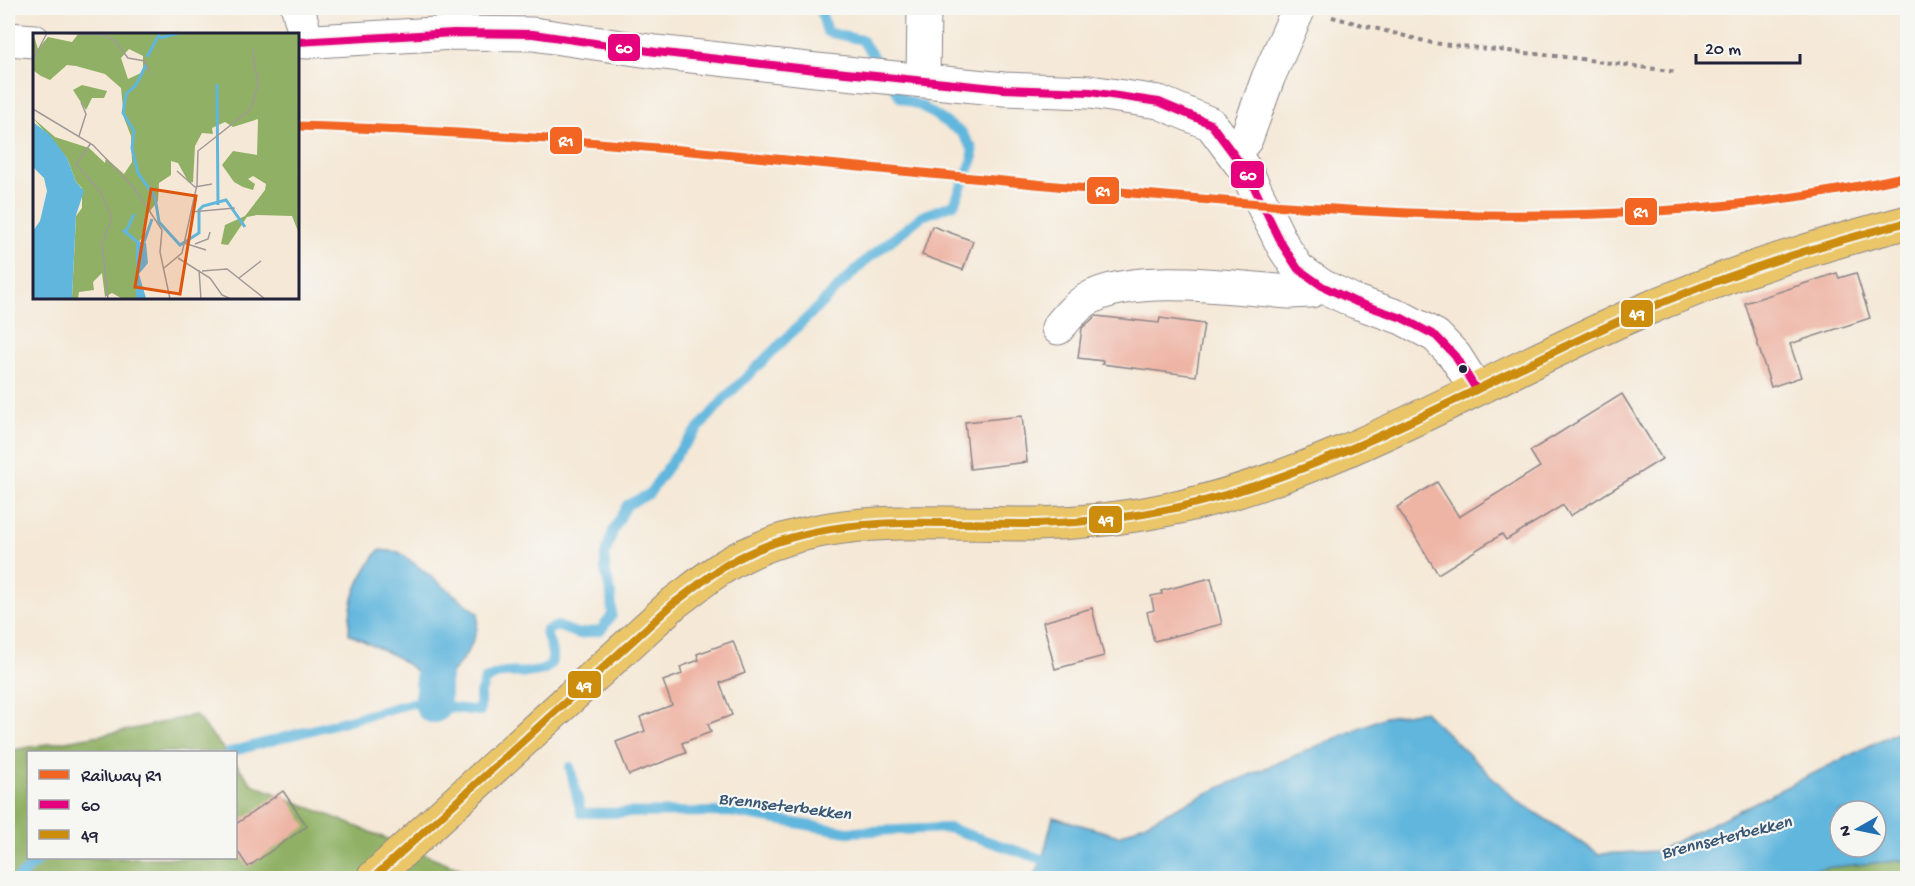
<svg xmlns="http://www.w3.org/2000/svg" width="1915" height="886" font-family="'Gochi Hand',sans-serif">
<rect width="100%" height="100%" fill="#f6f6f2"/>
<filter id="ink" filterUnits="userSpaceOnUse"><feTurbulence type="fractalNoise" baseFrequency=".0167" numOctaves="2"/><feDisplacementMap in="SourceGraphic" scale="12" xChannelSelector="R" yChannelSelector="G"/><feConvolveMatrix kernelMatrix="1 2 1 2 8 2 1 2 1" color-interpolation-filters="sRGB"/></filter>
<filter id="wash" filterUnits="userSpaceOnUse"><feTurbulence type="fractalNoise" baseFrequency=".008" numOctaves="4" result="noise"/><feDisplacementMap in="SourceGraphic" scale="24" xChannelSelector="R" yChannelSelector="G"/><feGaussianBlur stdDeviation="1.35" result="paint"/><feColorMatrix in="noise" values="0 0 0 0 0 0 0 0 0 0 0 0 0 0 0 0 0 1.4 0 .05"/><feComposite in="paint" operator="in"/></filter>
<g filter="url(#wash)">
<rect width="100%" height="100%" fill="#f5e8d6"/>
<g fill="#90b165" stroke="#596a50" stroke-width="1.5">
<path d="M 195,715 L 226,752 L 28,752 L 28,858 L 236,858 L 236,764 L 252,784 L 483,878 L 8,878 L 8,751 L 129,730 Z"/>
<path d="M 1907,860 L 1907,878 L 1795,878 L 1812,869 Z"/>
</g>
<g fill="#61b6dd" stroke="#426c8c" stroke-width="1.5" fill-rule="evenodd">
<path d="M 379,550 L 399,552 L 478,613 C 479,639 465,658 449,676 L 423,676 L 395,656 L 349,634 C 349,597 358,579 379,550 Z"/>
<path d="M 1424,711 L 1516,800 L 1599,854 L 1657,851 L 1907,727 L 1907,860 L 1812,869 L 1795,878 L 1033,878 L 1042,861 L 1053,817 L 1119,836 L 1205,794 L 1385,717 ZM 1840,811 L 1876,811 L 1876,847 L 1840,847 Z"/>
</g>
<g fill="none" stroke-linecap="round" stroke-linejoin="round">
<g stroke="#61b6dd" stroke-width="10">
<path d="M 820,8 L 827,32 L 862,40 L 883,71"/>
<path d="M 230,752 L 412,703 L 480,711 L 480,694 L 485,680 C 491,677 497,674 503,673 C 516,670 556,680 552,653 C 551,645 547,639 546,631 L 557,626 L 579,634 L 601,630 L 612,615 L 611,594 L 605,570 L 605,555 L 613,531 L 627,505 L 649,494 L 679,451 L 724,399 L 865,261 L 922,216 L 954,204 L 973,159 L 972,148 L 962,133 L 923,107 L 901,98 L 892,84"/>
<path d="M 570,767 L 581,813 L 730,812 L 848,832 L 949,828 L 1056,864"/>
<path d="M 18,878 L 41,858"/>
</g>
<path stroke="#61b6dd" stroke-width="36" d="M 433,705 L 433,676"/>
</g>
<g id="blocks">
<g fill="#eeb4a4">
<path d="M 932,226 L 973,241 L 963,270 L 922,255 Z"/>
<path d="M 1837,273 L 1839,278 L 1856,273 L 1870,318 L 1790,344 L 1801,377 L 1771,387 L 1745,303 Z"/>
<path d="M 1096,316 L 1159,323 L 1160,318 L 1204,324 L 1196,376 L 1102,364 L 1103,361 L 1078,358 L 1082,328 Z"/>
<path d="M 1622,394 L 1662,459 L 1570,516 L 1563,505 L 1506,540 L 1502,534 L 1438,574 L 1397,507 L 1437,482 L 1459,517 L 1540,467 L 1530,451 Z"/>
<path d="M 1022,416 L 1027,462 L 970,469 L 965,422 Z"/>
<path d="M 1211,578 L 1222,624 L 1154,641 L 1147,612 L 1154,610 L 1151,596 L 1162,594 L 1161,591 Z"/>
<path d="M 1092,608 L 1104,656 L 1055,669 L 1043,622 Z"/>
<path d="M 733,641 L 745,673 L 720,683 L 732,715 L 708,724 L 711,732 L 682,743 L 686,753 L 629,775 L 616,742 L 645,731 L 640,717 L 672,705 L 663,681 L 682,674 L 680,667 L 699,660 L 697,654 Z"/>
<path d="M 283,791 L 307,826 L 248,867 L 236,849 L 236,824 Z"/>
</g>
</g>
</g>
<g filter="url(#ink)">
<use href="#blocks" fill-opacity="0" stroke="#8c8588" stroke-width="1.5"/>
<g fill="none" stroke-linecap="round" stroke-linejoin="round">
<g stroke="#8c8588" stroke-width="35">
<g id="minor">
<path d="M 298,8 L 307,42"/>
<path d="M 8,39 L 34,41"/>
<path d="M 297,42 L 454,33 L 533,34 L 656,52 L 816,70 L 1004,89 L 1090,92 L 1159,102 L 1211,124 L 1246,171 L 1283,246 L 1298,269 L 1322,286 L 1356,302 L 1402,318 L 1436,336 L 1455,356 L 1476,389"/>
<path d="M 923,79 L 924,8"/>
<path d="M 1234,153 L 1246,139 L 1268,78 L 1299,8"/>
<path d="M 1058,328 C 1067,317 1076,306 1088,299 C 1134,272 1237,288 1290,292 L 1311,291 L 1322,286"/>
</g>
</g>
<g stroke="#8c8588" stroke-width="35">
<path id="major" d="M 373,878 L 674,603 C 697,586 719,567 745,555 C 835,511 939,525 1036,524 C 1083,523 1134,517 1180,507 C 1338,470 1480,383 1628,317 C 1718,277 1811,247 1908,222"/>
</g>
<path stroke="#8c8588" stroke-width="4" stroke-dasharray="4.5 4.5" stroke-linecap="butt" d="M 1332,17 L 1432,43 L 1574,58 L 1677,72"/>
<use href="#minor" stroke="#fff" stroke-width="33"/>
<use href="#major" stroke="#eac669" stroke-width="33"/>
<g stroke="#f6f6f2" stroke-width="12">
<path id="bus-1" d="M 297,42 L 454,33 L 533,34 L 656,52 L 816,70 L 1004,89 L 1090,92 L 1159,102 L 1211,124 L 1246,171 L 1283,246 L 1298,269 L 1322,286 L 1356,302 L 1402,318 L 1436,336 L 1455,356 L 1476,389"/>
</g>
<g stroke="#f6f6f2" stroke-width="12">
<path id="bus-2" d="M 373,878 L 674,603 C 697,586 719,567 745,555 C 835,511 939,525 1036,524 C 1083,523 1134,517 1180,507 C 1338,470 1480,383 1628,317 C 1718,277 1811,247 1908,222"/>
</g>
<use href="#bus-1" stroke="#e5007d" stroke-width="8"/>
<use href="#bus-2" stroke="#cc8c0c" stroke-width="8"/>
<g stroke="#f6f6f2" stroke-width="14">
<path id="rail-1" d="M 297,126 C 565,133 832,166 1099,190 C 1368,215 1641,237 1908,176"/>
</g>
<use href="#rail-1" stroke="#f26522" stroke-width="9"/>
</g>
</g>
<circle fill="#22223b" stroke="#f6f6f2" stroke-width="2" cx="1463" cy="369" r="5"/>
<g text-anchor="middle" stroke-width="4.5" stroke-linejoin="round" paint-order="stroke">
<g font-size="18" font-style="italic" fill="#385674" stroke="#f6f6f2">
<text transform="translate(785 805) rotate(7)" y="6">Brennseterbekken</text>
<text transform="translate(1726 836) rotate(-14)" y="6">Brennseterbekken</text>
</g>
</g>
<g transform="translate(33 33)">
<rect width="266" height="266" fill="#f5e8d6"/>
<path d="M 0,0 L 5,16 L 15,4 L 39,9 L 46,0 L 265,0 L 265,198 L 259,183 L 224,182 L 214,184 L 195,212 L 188,211 L 192,192 L 212,183 L 232,157 L 233,151 L 220,143 L 215,146 L 222,151 L 220,157 L 210,154 L 201,149 L 189,132 L 200,118 L 224,122 L 225,86 L 200,94 L 192,89 L 179,95 L 180,101 L 169,100 L 162,113 L 160,149 L 156,150 L 145,130 L 138,128 L 138,142 L 126,150 L 125,168 L 113,183 L 109,205 L 103,212 L 103,265 L 88,265 L 79,260 L 72,264 L 69,240 L 60,249 L 61,257 L 46,259 L 45,265 L 39,265 L 43,183 L 49,175 L 49,155 L 43,149 L 34,125 L 0,85 L 22,104 L 56,115 L 72,130 L 73,125 L 91,141 L 99,129 L 98,103 L 91,85 L 88,55 L 72,41 L 43,33 L 34,32 L 17,47 L 8,43 L 1,38 ZM 96,16 L 110,23 L 110,39 L 95,46 L 88,25 ZM 49,52 L 74,58 L 71,65 L 59,65 L 53,77 L 40,57 Z" fill="#90b165" fill-rule="evenodd"/>
<path d="M 0,89 L 17,102 L 34,125 L 43,149 L 51,158 L 43,182 L 39,265 L 0,265 L 0,198 L 7,188 L 14,158 L 11,145 L 0,134 ZM 109,208 L 113,210 L 115,230 L 106,241 L 113,265 L 103,265 L 103,211 Z" fill="#61b6dd"/>
<path fill="none" stroke="#61b6dd" stroke-width="3" d="M 127,5 L 146,0M 114,24 L 127,0M 113,32 L 103,52 L 93,61 L 90,80 L 101,98 L 99,115 L 105,140 L 122,164 L 126,189 L 147,212 L 166,200 L 166,177 L 170,173 L 193,167 L 212,194M 184,51 L 185,172M 90,197 L 107,211M 92,201 L 101,181M 111,209 L 119,186"/>
<path fill="none" stroke="#a19998" stroke-width="1.5" d="M 23,0 L 72,2 L 82,8 L 95,25 L 112,28 L 118,41M 0,27 L 14,0M 0,76 L 60,112 L 102,156 L 129,197 L 127,219 L 137,266M 46,103 L 53,81 L 48,69M 58,110 L 43,131 L 68,160 L 79,185 L 69,210 L 75,266M 144,138 L 162,154 L 179,151M 158,179 L 202,175M 151,210 L 173,217M 162,211 L 175,206 L 177,199M 145,225 L 177,245 L 189,262 L 198,266M 131,235 L 149,220 L 164,152 L 165,118 L 218,76 L 225,51 L 219,16M 166,237 L 168,266M 169,238 L 194,236 L 232,266M 206,245 L 228,228"/>
<path fill="#de560e" fill-opacity="0.15" stroke="#de560e" stroke-width="3" d="M 118,156 L 163,163 L 147,261 L 102,254 Z"/>
<rect width="266" height="266" fill="none" stroke="#22223b" stroke-width="3"/>
</g>
<g stroke="#f6f6f2" stroke-width="2">
<rect x="607" y="33" width="34" height="29" rx="6" fill="#e5007d"/>
<rect x="549" y="126" width="34" height="29" rx="6" fill="#f26522"/>
<rect x="1230" y="160" width="35" height="29" rx="6" fill="#e5007d"/>
<rect x="1086" y="176" width="34" height="29" rx="6" fill="#f26522"/>
<rect x="1624" y="197" width="34" height="29" rx="6" fill="#f26522"/>
<rect x="1620" y="299" width="34" height="29" rx="6" fill="#cc8c0c"/>
<rect x="1088" y="505" width="35" height="29" rx="6" fill="#cc8c0c"/>
<rect x="567" y="670" width="35" height="29" rx="6" fill="#cc8c0c"/>
</g>
<g font-size="16" text-anchor="middle" font-weight="bold" fill="#fff">
<text x="624" y="53">60</text>
<text x="566" y="146">R1</text>
<text x="1248" y="180">60</text>
<text x="1103" y="196">R1</text>
<text x="1641" y="217">R1</text>
<text x="1637" y="319">49</text>
<text x="1106" y="525">49</text>
<text x="584" y="691">49</text>
</g>
<rect width="1915" height="886" fill="none" stroke="#f6f6f2" stroke-width="30"/>
<rect x="27" y="751" width="210" height="108" fill="#f6f6f2" stroke="#a1a1a9" stroke-width="1.5"/>
<rect x="39" y="770" width="30" height="9" fill="#f26522" stroke="#a1a1a9" stroke-width="1.5"/>
<text x="81" y="781" font-size="18" fill="#22223b">Railway R1</text>
<rect x="39" y="800" width="30" height="9" fill="#e5007d" stroke="#a1a1a9" stroke-width="1.5"/>
<text x="81" y="811" font-size="18" fill="#22223b">60</text>
<rect x="39" y="830" width="30" height="9" fill="#cc8c0c" stroke="#a1a1a9" stroke-width="1.5"/>
<text x="81" y="841" font-size="18" fill="#22223b">49</text>
<g transform="translate(1858 829) rotate(261)"><circle r="28" fill="#f6f6f2" stroke="#a1a1a9" stroke-width="1.5"/>
<path d="M0-4.5L10 22L0 15L-10 22Z" fill="#1f6fb2"/>
<text y="-9" font-size="16" font-weight="bold" text-anchor="middle" fill="#22223b">N</text>
</g>
<path d="M1696 54v9h104v-9" fill="none" stroke="#22223b" stroke-width="3"/>
<text x="1705" y="54" font-size="18" fill="#22223b" stroke="#f6f6f2" stroke-width="4.5" paint-order="stroke">20 m</text>
</svg>
